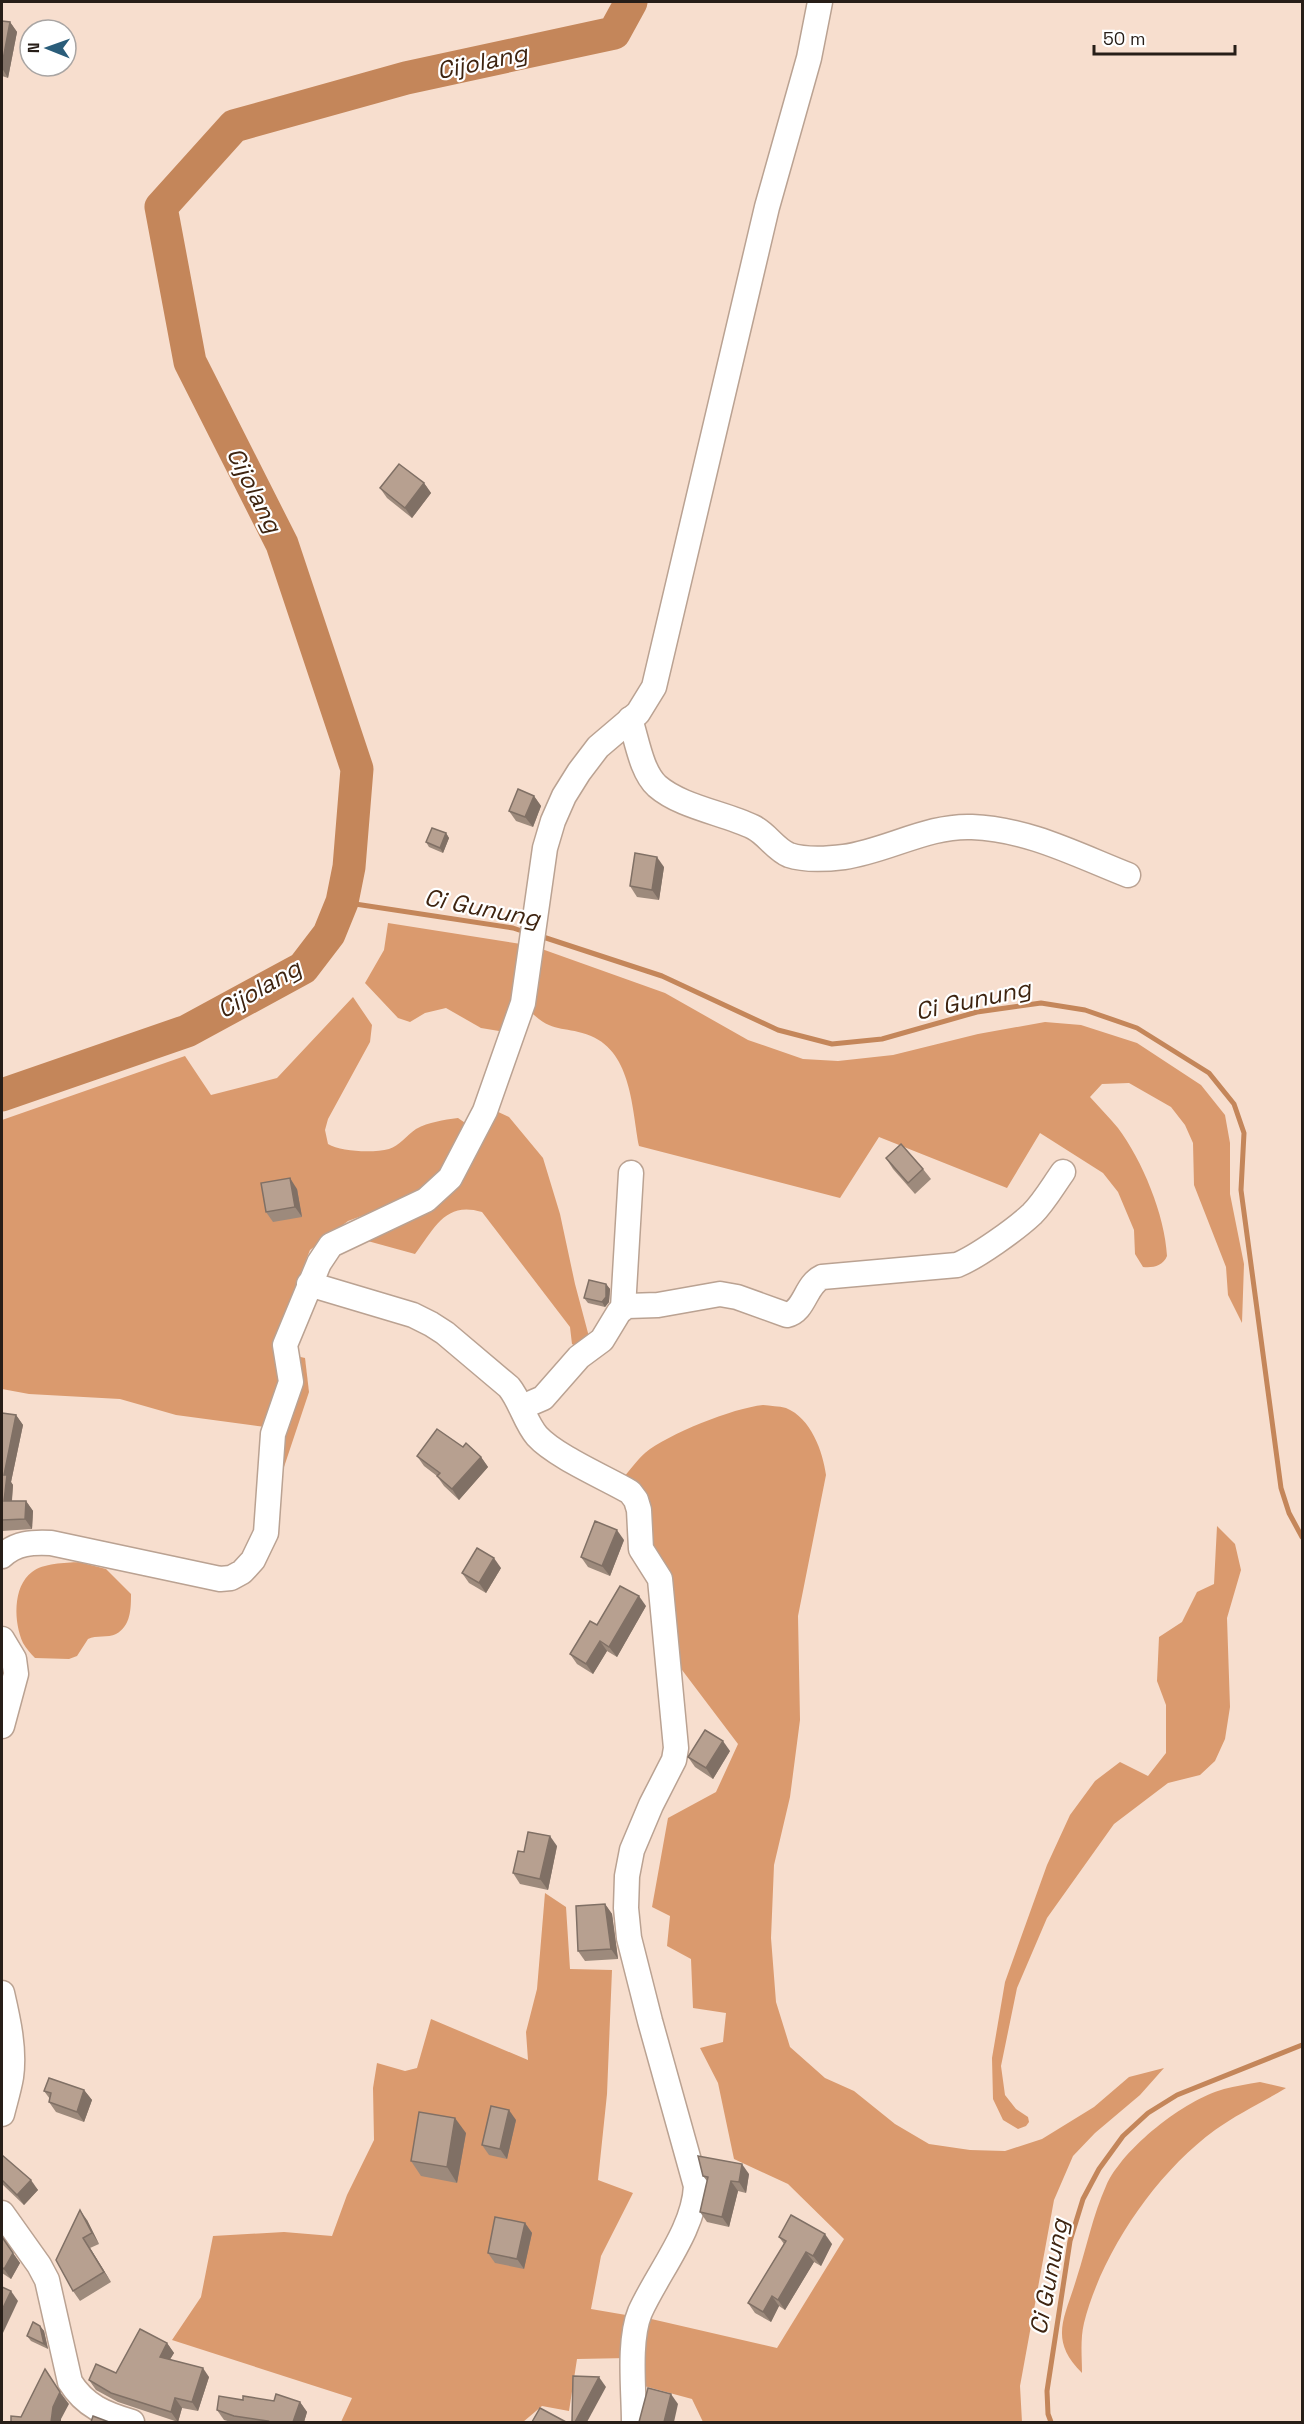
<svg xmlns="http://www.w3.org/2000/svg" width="1304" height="2424" font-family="'Space Grotesk',sans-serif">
<rect width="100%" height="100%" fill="#f7dece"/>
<g fill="#da9a6e">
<path d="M 388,923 L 521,944 L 505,1032 L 481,1028 L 446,1008 L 425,1013 L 410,1022 L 398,1018 L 365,983 L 384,950 Z"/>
<path d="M 539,948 L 665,993 L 748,1040 L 803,1059 L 838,1061 L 893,1055 L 978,1034 L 1045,1022 L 1081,1025 L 1137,1043 L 1201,1085 L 1225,1115 L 1230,1143 L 1230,1194 L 1244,1264 L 1242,1323 L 1228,1295 L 1226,1267 L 1194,1185 L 1193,1143 L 1185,1125 L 1171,1107 L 1129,1083 L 1102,1084 L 1090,1097 C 1099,1107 1109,1117 1118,1128 C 1142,1160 1165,1215 1167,1256 C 1163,1266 1153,1268 1143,1267 L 1135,1254 L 1134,1230 L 1118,1192 L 1103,1173 L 1040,1133 L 1007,1188 L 879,1137 L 840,1198 L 639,1146 C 632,1110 632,1053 591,1036 C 564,1025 553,1035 529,1010 Z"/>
<path d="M 353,997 L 372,1025 L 370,1042 L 328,1119 L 325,1130 L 328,1144 C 341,1152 374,1153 389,1149 C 399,1146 407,1135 416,1129 C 429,1122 443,1120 458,1118 L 471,1127 L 444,1171 L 413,1197 L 348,1221 L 310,1250 L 278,1331 L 283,1378 L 265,1427 L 176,1415 L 120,1399 L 29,1394 L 2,1389 L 2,1120 L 185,1056 L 211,1095 L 277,1078 Z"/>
<path d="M 494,1110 L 509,1117 L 543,1158 L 560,1214 L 575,1284 L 588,1333 L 589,1339 L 577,1347 L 572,1344 L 570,1327 L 482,1212 C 445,1201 435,1228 415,1254 L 364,1240 L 425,1210 Z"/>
<path d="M 292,1355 L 305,1358 L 309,1392 L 279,1482 Z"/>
<path d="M 763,1405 C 770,1406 779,1406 786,1408 C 811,1418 823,1452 826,1475 L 798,1616 L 800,1720 L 790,1797 L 774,1865 L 771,1938 L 776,2002 L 790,2047 L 825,2078 L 854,2091 L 895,2124 L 929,2144 L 970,2150 L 1005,2151 L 1042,2139 L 1094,2107 L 1129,2077 L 1164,2068 L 1140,2095 L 1095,2133 L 1073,2156 L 1054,2200 L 1020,2386 L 1022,2422 L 703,2422 L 692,2399 L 644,2386 L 643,2341 L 647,2318 L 777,2348 L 844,2239 L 788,2184 L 734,2159 L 718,2083 L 700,2048 L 723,2042 L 726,2013 L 693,2008 L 691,1959 L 667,1946 L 670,1916 L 652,1907 L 668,1818 L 716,1792 L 738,1744 L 679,1666 L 650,1546 L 623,1478 C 630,1470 637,1460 645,1453 C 668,1434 733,1408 763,1405 Z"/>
<path d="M 1217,1526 L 1235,1544 L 1241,1570 L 1227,1618 L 1230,1707 L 1225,1739 L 1215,1761 L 1200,1775 L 1168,1783 L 1114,1824 L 1047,1918 L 1017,1988 L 1001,2066 L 1005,2095 L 1016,2109 L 1028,2117 L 1029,2122 L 1026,2126 L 1018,2129 L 1003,2120 L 993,2099 L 992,2058 L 1005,1982 L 1047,1865 L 1070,1815 L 1095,1781 L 1120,1762 L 1148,1776 L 1166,1753 L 1166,1705 L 1157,1681 L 1159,1637 L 1182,1622 L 1197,1592 L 1214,1584 Z"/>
<path d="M 79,1562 L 106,1569 L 131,1594 C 131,1608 131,1626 116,1634 C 108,1638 96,1635 88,1639 L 77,1656 L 69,1659 L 35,1658 C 31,1654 26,1648 23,1643 C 14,1623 12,1587 32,1572 C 43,1563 65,1563 79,1562 Z"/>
<path d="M 545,1893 L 566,1907 L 570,1969 L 612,1970 L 607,2094 L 598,2180 L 633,2193 L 601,2256 L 591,2309 L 626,2315 L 625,2329 L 628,2358 L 577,2359 L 569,2411 L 542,2406 L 523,2422 L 341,2422 L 352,2398 L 172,2340 L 201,2297 L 213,2236 L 284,2232 L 332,2236 L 347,2195 L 374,2140 L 373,2088 L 377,2063 L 405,2071 L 417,2068 L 431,2019 L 528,2060 L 526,2032 L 537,1989 Z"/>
<path d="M 1260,2082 L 1286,2088 C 1263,2102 1237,2114 1215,2130 C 1156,2173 1102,2252 1084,2323 C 1080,2339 1082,2358 1082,2373 C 1048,2339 1065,2318 1077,2277 C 1087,2246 1093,2215 1106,2186 C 1123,2148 1184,2100 1224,2089 C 1235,2086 1248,2084 1260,2082 Z"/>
</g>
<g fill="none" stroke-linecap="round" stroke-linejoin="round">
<g stroke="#c4865a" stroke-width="5">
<path d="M 342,902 L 513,928 L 525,932"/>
<path d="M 540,936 L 662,976 L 778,1030 L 832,1044 L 882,1039 L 977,1012 L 1041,1003 L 1085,1010 L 1137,1028 L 1209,1073 L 1234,1104 L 1244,1133 L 1241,1190 L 1281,1488 L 1289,1513 L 1302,1537"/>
<path d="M 1051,2422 L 1048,2414 L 1047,2391 L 1070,2241 L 1083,2199 L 1099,2169 L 1123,2136 L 1148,2113 L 1177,2095 L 1302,2045"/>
</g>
<path stroke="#c4865a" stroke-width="33" d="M 2,1095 L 187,1031 L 303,968 L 329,934 L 342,902 L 349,867 L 357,769 L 282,544 L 190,362 L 161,207 L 234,126 L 406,78 L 614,33 L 631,2"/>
<g stroke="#baa292" stroke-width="27">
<g id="minor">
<path d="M 630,719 C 637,740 641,771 657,786 C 681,807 724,813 753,827 C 767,834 775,849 789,855 C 804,860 828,859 844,857 C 887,851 928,825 972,827 C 1028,829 1077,855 1128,875"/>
<path d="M 309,1284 L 413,1315 L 431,1324 L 445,1333 L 509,1387 C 521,1402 525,1422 537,1436 C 555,1456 606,1478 630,1492 L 636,1500 L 639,1510 L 641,1549 L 660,1579 L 676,1748 L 674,1760 L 651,1805 L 632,1850 L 627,1876 L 626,1908 L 629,1938 L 650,2021 L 696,2186 C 694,2230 658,2272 640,2312 C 628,2341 634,2391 634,2422"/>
<path d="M 623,1308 L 631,1173"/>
<path d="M 522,1407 L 543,1398 L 579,1357 L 602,1340 L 619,1312 L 627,1306 L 658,1305 L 720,1294 L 737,1297 L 787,1315 C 805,1311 805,1285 822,1277 L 957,1265 C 977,1257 1016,1229 1032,1214 C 1044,1202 1053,1186 1063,1172"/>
<path d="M 2,1556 C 16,1543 32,1542 51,1543 L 220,1579 L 231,1578 L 242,1572 L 253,1560 L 266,1533 L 273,1434 L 291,1382 L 285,1345 L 319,1263 L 331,1245 L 426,1200 L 450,1178 L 485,1111 L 523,1003 L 545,848 L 553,821 L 564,796 L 579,772 L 598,747 L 638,713 L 654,687 L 767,207 L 809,58 L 820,2"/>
<path d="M 2,1639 L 14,1659 L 16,1674 L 2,1726"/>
<path d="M 2,1993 C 8,2019 15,2049 11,2077 C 9,2089 5,2102 2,2114"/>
<path d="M 2,2213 L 39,2265 L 47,2280 L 70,2382 C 85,2406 105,2414 132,2422"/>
</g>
</g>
<use href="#minor" stroke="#fff" stroke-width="24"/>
</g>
<g fill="#9d8a7c">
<path d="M 2,21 L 10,22 L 17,32 L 8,78 L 2,76 Z"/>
<path d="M 424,483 L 431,493 L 412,518 L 387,498 L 380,488 Z"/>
<path d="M 534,796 L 541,806 L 533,827 L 516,821 L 509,811 Z"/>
<path d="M 446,833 L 449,838 L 443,853 L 429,847 L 426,842 Z"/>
<path d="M 664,867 L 659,900 L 637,897 L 630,886 Z"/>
<path d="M 886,1158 L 923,1169 L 931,1179 L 915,1194 L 893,1169 Z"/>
<path d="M 297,1189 L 302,1217 L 273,1222 L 266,1212 Z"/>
<path d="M 606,1284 L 610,1289 L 609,1302 L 605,1307 L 588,1303 L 584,1298 Z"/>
<path d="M 2,1413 L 16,1415 L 23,1425 L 11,1482 L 13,1485 L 12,1501 L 26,1501 L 33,1511 L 32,1529 L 2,1531 Z"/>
<path d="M 463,1447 L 481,1457 L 488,1467 L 459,1500 L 444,1486 L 437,1476 L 424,1466 L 417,1456 Z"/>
<path d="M 624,1540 L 610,1576 L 588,1567 L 581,1557 Z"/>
<path d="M 501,1568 L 486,1593 L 469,1583 L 462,1573 Z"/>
<path d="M 646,1606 L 617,1657 L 607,1651 L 593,1674 L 577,1664 L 570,1654 L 597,1625 Z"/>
<path d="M 730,1751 L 713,1779 L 695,1767 L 688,1757 Z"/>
<path d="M 557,1846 L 548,1890 L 520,1884 L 513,1873 L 524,1852 Z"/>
<path d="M 605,1904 L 612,1914 L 618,1959 L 585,1961 L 578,1951 Z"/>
<path d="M 84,2090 L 92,2100 L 84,2122 L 56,2112 L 49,2102 L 50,2099 L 44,2091 Z"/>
<path d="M 516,2120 L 507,2159 L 489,2155 L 482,2145 Z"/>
<path d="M 466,2133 L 457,2183 L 421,2176 L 411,2161 Z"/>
<path d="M 2,2155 L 38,2190 L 24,2205 L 2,2184 Z"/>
<path d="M 749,2174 L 746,2193 L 738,2191 L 729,2227 L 707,2222 L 700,2212 L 707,2181 L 703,2176 Z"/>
<path d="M 87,2220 L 99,2244 L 90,2248 L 111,2282 L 80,2301 L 73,2291 Z"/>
<path d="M 525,2223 L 532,2233 L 524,2269 L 495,2263 L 488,2253 Z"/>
<path d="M 779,2237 L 832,2244 L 821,2266 L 814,2262 L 785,2310 L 779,2306 L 771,2322 L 755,2313 L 748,2303 L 784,2244 Z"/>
<path d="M 2,2238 L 20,2263 L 11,2279 L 2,2273 Z"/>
<path d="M 40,2326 L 44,2331 L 48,2349 L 31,2341 L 27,2336 Z"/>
<path d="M 167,2343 L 174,2353 L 170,2359 L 209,2377 L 198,2411 L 182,2408 L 178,2422 L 118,2402 L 96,2390 L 89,2380 L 116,2373 Z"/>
<path d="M 243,2400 L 300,2402 L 307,2412 L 304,2422 L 231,2422 L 224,2420 L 217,2410 Z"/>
</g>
<g fill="#807065">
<path d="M 10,22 L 17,32 L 8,78 L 2,68 L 2,65 Z"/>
<path d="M 424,483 L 431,493 L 412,518 L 405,508 Z"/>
<path d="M 534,796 L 541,806 L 533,827 L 525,817 Z"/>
<path d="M 446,833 L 449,838 L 443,853 L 440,848 Z"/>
<path d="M 657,857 L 664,867 L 659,900 L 652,890 Z"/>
<path d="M 290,1178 L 297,1189 L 302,1217 L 295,1207 Z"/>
<path d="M 606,1284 L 610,1289 L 609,1302 L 605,1307 L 602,1302 Z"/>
<path d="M 16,1415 L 23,1425 L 11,1482 L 13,1485 L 11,1510 L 4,1501 L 4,1475 Z"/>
<path d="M 481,1457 L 488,1467 L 459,1500 L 452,1489 Z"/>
<path d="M 26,1501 L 33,1511 L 32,1529 L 25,1519 Z"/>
<path d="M 617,1530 L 624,1540 L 610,1576 L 602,1566 Z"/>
<path d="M 494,1558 L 501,1568 L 486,1593 L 479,1583 Z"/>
<path d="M 639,1596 L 646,1606 L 617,1657 L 609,1647 Z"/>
<path d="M 600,1641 L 607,1651 L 593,1674 L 586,1664 Z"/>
<path d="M 723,1741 L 730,1751 L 713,1779 L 706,1768 Z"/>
<path d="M 550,1836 L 557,1846 L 548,1890 L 540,1879 Z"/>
<path d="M 605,1904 L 612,1914 L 618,1959 L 611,1949 Z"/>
<path d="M 84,2090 L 92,2100 L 84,2122 L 77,2112 Z"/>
<path d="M 509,2110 L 516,2120 L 507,2159 L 500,2149 Z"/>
<path d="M 455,2118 L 466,2133 L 457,2183 L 447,2167 Z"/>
<path d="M 742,2164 L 749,2174 L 746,2193 L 739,2182 Z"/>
<path d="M 31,2180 L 38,2190 L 24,2205 L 17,2195 Z"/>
<path d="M 731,2181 L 738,2191 L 729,2227 L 722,2217 Z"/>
<path d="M 80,2210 L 87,2220 L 99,2244 L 92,2233 Z"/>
<path d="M 525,2223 L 532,2233 L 524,2269 L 517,2259 Z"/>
<path d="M 825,2234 L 832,2244 L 821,2266 L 813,2256 Z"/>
<path d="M 83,2238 L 90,2248 L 111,2282 L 104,2272 Z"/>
<path d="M 806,2252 L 814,2262 L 785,2310 L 778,2300 Z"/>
<path d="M 13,2253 L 20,2263 L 11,2279 L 4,2269 Z"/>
<path d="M 11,2291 L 18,2301 L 2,2335 L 2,2310 Z"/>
<path d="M 772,2296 L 779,2306 L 771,2322 L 763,2312 Z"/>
<path d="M 40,2326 L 44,2331 L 48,2349 L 44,2344 Z"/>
<path d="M 167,2343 L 174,2353 L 166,2366 L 160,2357 Z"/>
<path d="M 203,2368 L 209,2377 L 198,2411 L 192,2402 Z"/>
<path d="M 599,2377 L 606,2387 L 587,2422 L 575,2422 Z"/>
<path d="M 60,2392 L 69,2404 L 61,2419 L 61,2422 L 51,2422 L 53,2407 Z"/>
<path d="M 671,2394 L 678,2404 L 674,2422 L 664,2422 Z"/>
<path d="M 175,2398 L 182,2408 L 178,2422 L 171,2412 Z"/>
<path d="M 300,2402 L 307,2412 L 304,2422 L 293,2422 Z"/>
</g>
<g fill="#b7a090" stroke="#807065" stroke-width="1.5">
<path d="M 2,21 L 10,22 L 2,65 Z"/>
<path d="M 399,464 L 424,483 L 405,508 L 380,488 Z"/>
<path d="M 518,789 L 534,796 L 525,817 L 509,811 Z"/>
<path d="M 432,828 L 446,833 L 440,848 L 426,842 Z"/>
<path d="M 635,853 L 657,857 L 652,890 L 630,886 Z"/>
<path d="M 901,1144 L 923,1169 L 908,1183 L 886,1158 Z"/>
<path d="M 290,1178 L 295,1207 L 266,1212 L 261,1183 Z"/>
<path d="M 589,1280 L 606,1284 L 606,1297 L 602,1302 L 584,1298 Z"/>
<path d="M 2,1413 L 16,1415 L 4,1475 L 7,1475 L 4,1501 L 26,1501 L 25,1519 L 2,1520 Z"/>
<path d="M 437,1429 L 463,1447 L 466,1443 L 481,1457 L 452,1489 L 437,1476 L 440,1473 L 417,1456 Z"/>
<path d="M 595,1521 L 617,1530 L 602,1566 L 581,1557 Z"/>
<path d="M 477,1548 L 494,1558 L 479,1583 L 462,1573 Z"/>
<path d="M 620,1586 L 639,1596 L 609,1647 L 600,1641 L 586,1664 L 570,1654 L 590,1621 L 597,1625 Z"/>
<path d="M 705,1730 L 723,1741 L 706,1768 L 688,1757 Z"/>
<path d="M 528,1832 L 550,1836 L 540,1879 L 513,1873 L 518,1851 L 524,1852 Z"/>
<path d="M 605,1904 L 611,1949 L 578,1951 L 576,1906 Z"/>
<path d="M 49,2078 L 84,2090 L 77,2112 L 49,2102 L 51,2093 L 44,2091 Z"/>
<path d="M 491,2106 L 509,2110 L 500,2149 L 482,2145 Z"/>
<path d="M 419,2112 L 455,2118 L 447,2167 L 411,2161 Z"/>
<path d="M 2,2155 L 31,2180 L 17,2195 L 2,2180 Z"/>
<path d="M 698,2156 L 742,2164 L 739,2182 L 731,2181 L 722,2217 L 700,2212 L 708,2177 L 703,2176 Z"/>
<path d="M 80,2210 L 92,2233 L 83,2238 L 104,2272 L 73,2291 L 56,2260 Z"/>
<path d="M 791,2215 L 825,2234 L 813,2256 L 806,2252 L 778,2300 L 772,2296 L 763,2312 L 748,2303 L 786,2241 L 779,2237 Z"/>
<path d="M 495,2217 L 525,2223 L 517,2259 L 488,2253 Z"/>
<path d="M 2,2237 L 13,2253 L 4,2269 L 2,2267 Z"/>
<path d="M 2,2287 L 11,2291 L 2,2310 Z"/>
<path d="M 33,2322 L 40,2326 L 44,2344 L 27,2336 Z"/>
<path d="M 140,2329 L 167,2343 L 160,2357 L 203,2368 L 192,2402 L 175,2398 L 171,2412 L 111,2393 L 89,2380 L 96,2364 L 116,2373 Z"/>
<path d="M 45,2369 L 60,2392 L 53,2407 L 51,2422 L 11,2422 L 11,2416 L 21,2417 Z"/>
<path d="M 573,2376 L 599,2377 L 575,2422 L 572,2422 Z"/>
<path d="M 648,2388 L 671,2394 L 664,2422 L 639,2422 Z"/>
<path d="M 276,2394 L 300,2402 L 293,2422 L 267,2422 L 268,2421 L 234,2416 L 217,2410 L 219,2396 L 243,2400 L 243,2396 L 274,2401 Z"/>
<path d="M 540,2408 L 566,2422 L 532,2422 Z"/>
<path d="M 93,2416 L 109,2422 L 91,2422 Z"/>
</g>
<g text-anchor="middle" stroke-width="4.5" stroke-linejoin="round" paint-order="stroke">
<g font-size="24" font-style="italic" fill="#3e2410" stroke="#fff">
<text transform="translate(482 62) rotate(-12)" y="8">Cijolang</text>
<text transform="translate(254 490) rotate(63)" y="8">Cijolang</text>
<text transform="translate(482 908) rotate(11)" y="8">Ci Gunung</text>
<text transform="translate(259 989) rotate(-30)" y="8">Cijolang</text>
<text transform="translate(973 1000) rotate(-12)" y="8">Ci Gunung</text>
<text transform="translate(1049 2277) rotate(-79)" y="8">Ci Gunung</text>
</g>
</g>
<rect width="1304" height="2424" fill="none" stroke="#271e18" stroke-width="6"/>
<g transform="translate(48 48) rotate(271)"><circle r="28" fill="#ffffff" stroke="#a9a5a3" stroke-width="1.5"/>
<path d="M0-4.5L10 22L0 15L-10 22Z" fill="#2a5d7a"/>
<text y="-9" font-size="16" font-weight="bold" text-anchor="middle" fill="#271e18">N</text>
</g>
<path d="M1094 45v9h141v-9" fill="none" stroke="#271e18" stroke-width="3"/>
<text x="1103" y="45" font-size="18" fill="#271e18" stroke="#ffffff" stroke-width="4.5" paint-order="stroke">50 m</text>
</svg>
